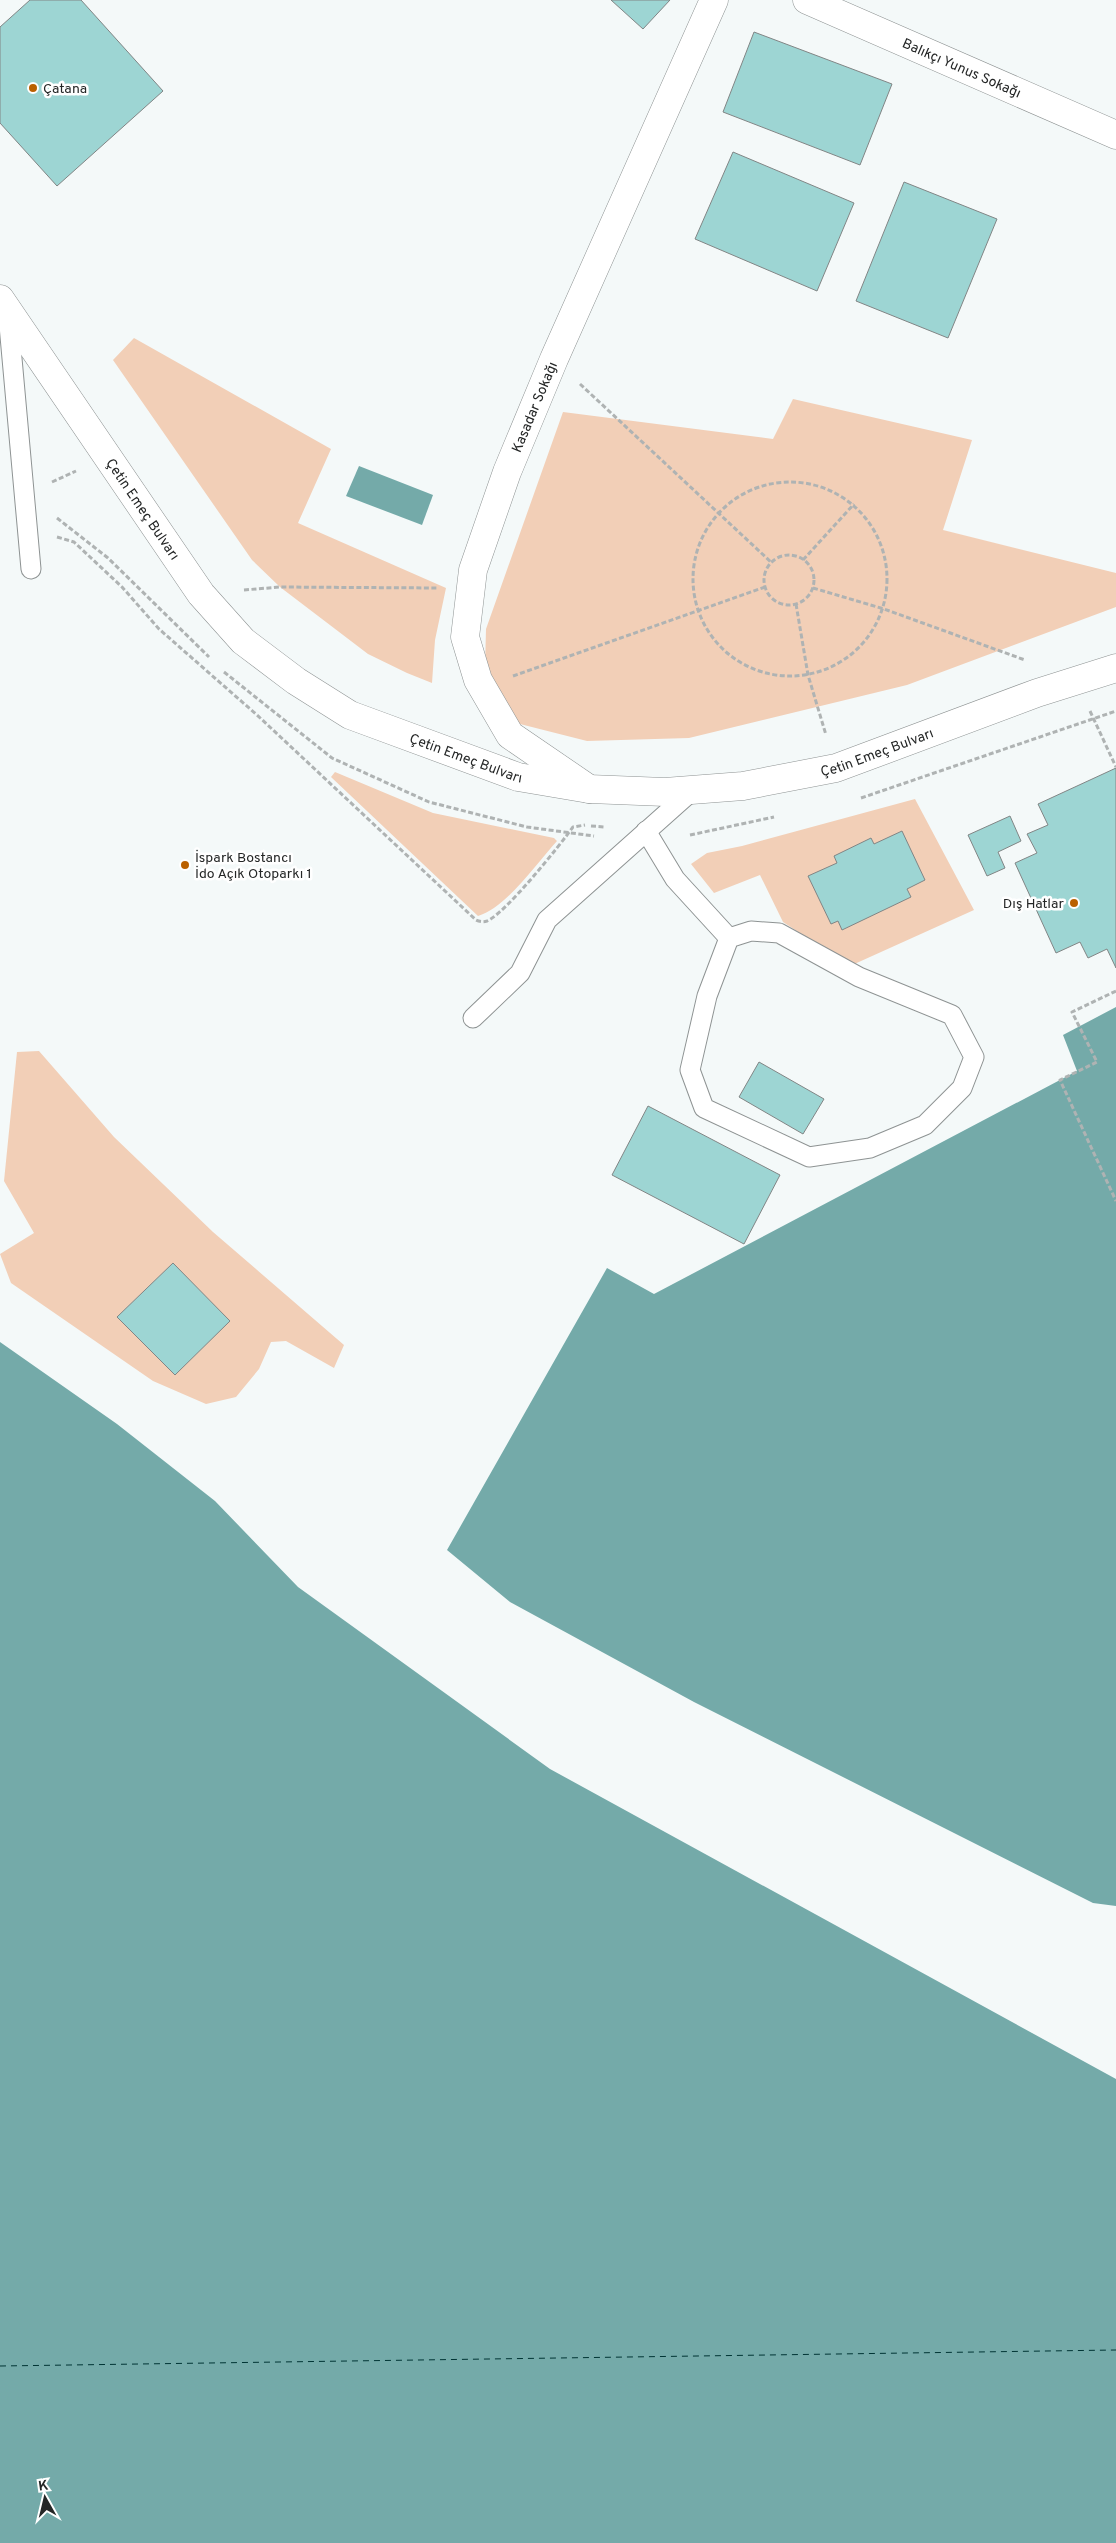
<svg xmlns="http://www.w3.org/2000/svg" width="1116" height="2543" font-family="Overpass,sans-serif">
<rect width="100%" height="100%" fill="#f4f9f9"/>
<g fill="#f2cfb7">
<path d="M 134,338 L 331,449 L 298,523 L 446,588 L 435,640 L 432,683 L 407,673 L 368,654 L 280,587 L 252,560 L 113,360 Z"/>
<path d="M 793,399 L 972,440 L 943,530 L 1116,573 L 1116,607 L 907,685 L 689,738 L 587,741 L 516,723 L 485,668 L 486,629 L 563,412 L 773,439 Z"/>
<path d="M 335,772 L 433,813 L 554,838 L 557,841 C 537,863 506,908 478,916 L 331,777 Z"/>
<path d="M 915,799 L 974,910 L 850,966 L 783,922 L 760,875 L 714,893 L 691,864 L 707,853 L 742,846 Z"/>
<path d="M 39,1051 L 114,1137 L 213,1232 L 344,1345 L 334,1368 L 286,1341 L 271,1342 L 259,1369 L 236,1397 L 206,1404 L 153,1381 L 11,1283 L 0,1254 L 34,1233 L 4,1181 L 17,1052 Z"/>
</g>
<g fill="#74aaa9">
<path d="M 359,466 L 433,495 L 422,525 L 346,496 Z"/>
<path d="M 1116,1007 L 1116,1906 L 1093,1903 L 694,1702 L 510,1602 L 447,1550 L 607,1268 L 654,1294 L 1077,1071 L 1063,1035 Z"/>
<path d="M 0,1342 L 117,1424 L 215,1501 L 298,1587 L 550,1769 L 1116,2079 L 1116,2543 L 0,2543 Z"/>
</g>
<g fill="none" stroke-linecap="round" stroke-linejoin="round">
<path stroke="#003434" stroke-width="1" stroke-dasharray="6 5" stroke-linecap="butt" d="M 0,2366 L 1116,2350"/>
</g>
<g fill="#9dd5d3" stroke="#818585">
<path d="M 30,0 L 81,0 L 163,91 L 57,186 L 0,123 L 0,27 Z"/>
<path d="M 611,0 L 670,0 L 643,29 Z"/>
<path d="M 754,32 L 892,84 L 860,165 L 723,112 Z"/>
<path d="M 733,152 L 854,203 L 817,291 L 695,239 Z"/>
<path d="M 904,182 L 997,219 L 948,338 L 856,301 Z"/>
<path d="M 1116,768 L 1116,968 L 1107,949 L 1088,958 L 1080,942 L 1056,953 L 1015,863 L 1037,853 L 1027,834 L 1048,825 L 1038,804 Z"/>
<path d="M 1010,816 L 1021,841 L 998,852 L 1005,868 L 987,876 L 968,835 Z"/>
<path d="M 902,831 L 925,880 L 907,889 L 911,897 L 842,930 L 838,921 L 831,924 L 808,876 L 837,863 L 834,856 L 871,838 L 874,844 Z"/>
<path d="M 759,1062 L 824,1099 L 803,1134 L 739,1097 Z"/>
<path d="M 648,1106 L 780,1175 L 744,1244 L 612,1175 Z"/>
<path d="M 173,1263 L 230,1321 L 175,1375 L 117,1317 Z"/>
</g>
<g fill="none" stroke-linecap="round" stroke-linejoin="round">
<g stroke="#8e9393" stroke-width="21">
<g id="service">
<path d="M 8,314 L 31,569"/>
<path d="M 646,831 L 675,879 L 729,938 L 707,996 L 690,1070 L 704,1108 L 809,1157 L 870,1148 L 925,1125 L 962,1088 L 974,1057 L 952,1015 L 859,977 L 779,933 L 751,931 L 729,938"/>
<path d="M 473,1018 L 520,973 L 547,920 L 694,789"/>
</g>
</g>
<g stroke="#8e9393" stroke-width="29">
<g id="minor">
<path id="s1" d="M 807,0 L 1116,135"/>
</g>
</g>
<g stroke="#8e9393" stroke-width="29">
<g id="secondary">
<path id="s2" d="M 589,789 L 510,735 L 478,680 L 465,637 L 473,570 L 507,472 L 554,359 L 714,0"/>
</g>
</g>
<g stroke="#8e9393" stroke-width="29">
<g id="primary">
<path id="s3" d="M 0,299 L 201,594 L 243,641 L 296,681 L 350,715 L 518,777 L 589,789 L 665,792 L 743,786 L 836,768 L 1037,693 L 1116,668"/>
</g>
</g>
<g stroke="#afb3b3" stroke-width="3" stroke-dasharray="5 2.5" stroke-linecap="butt">
<path d="M 580,384 L 772,563"/>
<circle cx="790" cy="579" r="97"/>
<path d="M 52,482 L 76,471"/>
<path d="M 57,518 L 108,558 L 209,657"/>
<path d="M 57,537 L 74,542 L 122,587 L 159,629 L 257,715 L 476,920 C 480,922 484,922 487,921 C 506,913 560,845 573,827 L 585,825"/>
<circle cx="789" cy="580" r="25"/>
<path d="M 803,560 L 854,504"/>
<path d="M 813,588 L 884,609 L 1025,660"/>
<path d="M 244,590 L 280,587 L 437,588"/>
<path d="M 796,604 L 808,675 L 826,735"/>
<path d="M 224,672 L 332,758 L 429,802 L 527,827 L 594,836"/>
<path d="M 513,676 L 765,587"/>
<path d="M 1090,711 L 1116,767"/>
<path d="M 861,798 L 1116,711"/>
<path d="M 591,826 L 605,827"/>
<path d="M 690,835 L 774,817"/>
<path d="M 1116,991 L 1072,1012 L 1097,1062 L 1060,1080 L 1116,1201"/>
</g>
<use href="#service" stroke="#fff" stroke-width="19"/>
<use href="#minor" stroke="#fff" stroke-width="28"/>
<use href="#secondary" stroke="#fff" stroke-width="28"/>
<use href="#primary" stroke="#fff" stroke-width="28"/>
</g>
<g fill="#ba6000" stroke="#fff" stroke-width="2">
<circle cx="33" cy="88" r="5"/>
<circle cx="185" cy="865" r="5"/>
<circle cx="1074" cy="903" r="5"/>
</g>
<g text-anchor="middle" stroke-width="5" stroke-linejoin="round" paint-order="stroke">
<g font-size="14" fill="#242626" stroke="#fff">
<text dy="5" stroke="none"><textPath href="#s1" startOffset="169">Balıkçı Yunus Sokağı</textPath></text>
<text dy="5" stroke="none"><textPath href="#s2" startOffset="446">Kasadar Sokağı</textPath></text>
<text dy="5" stroke="none"><textPath href="#s3" startOffset="254">Çetin Emeç Bulvarı</textPath></text>
<text dy="5" stroke="none"><textPath href="#s3" startOffset="1094">Çetin Emeç Bulvarı</textPath></text>
<text dy="5" stroke="none"><textPath href="#s3" startOffset="674">Çetin Emeç Bulvarı</textPath></text>
</g>
<g font-size="14" fill="#242626" stroke="#fff" text-anchor="start">
<text x="43" y="93">Çatana</text>
<text x="195" y="862">İspark Bostancı<tspan x="195" dy="16">İdo Açık Otoparkı 1</tspan></text>
<text x="1064" y="908" text-anchor="end">Dış Hatlar</text>
</g>
</g>
<g transform="translate(45 2498) rotate(352)" stroke="#ffffff" stroke-width="4" paint-order="stroke">
<path d="M0-4L9 19L0 12L-9 19Z" fill="#242626"/>
<text y="-8" font-size="14" font-weight="bold" text-anchor="middle" fill="#242626">K</text>
</g>
</svg>
